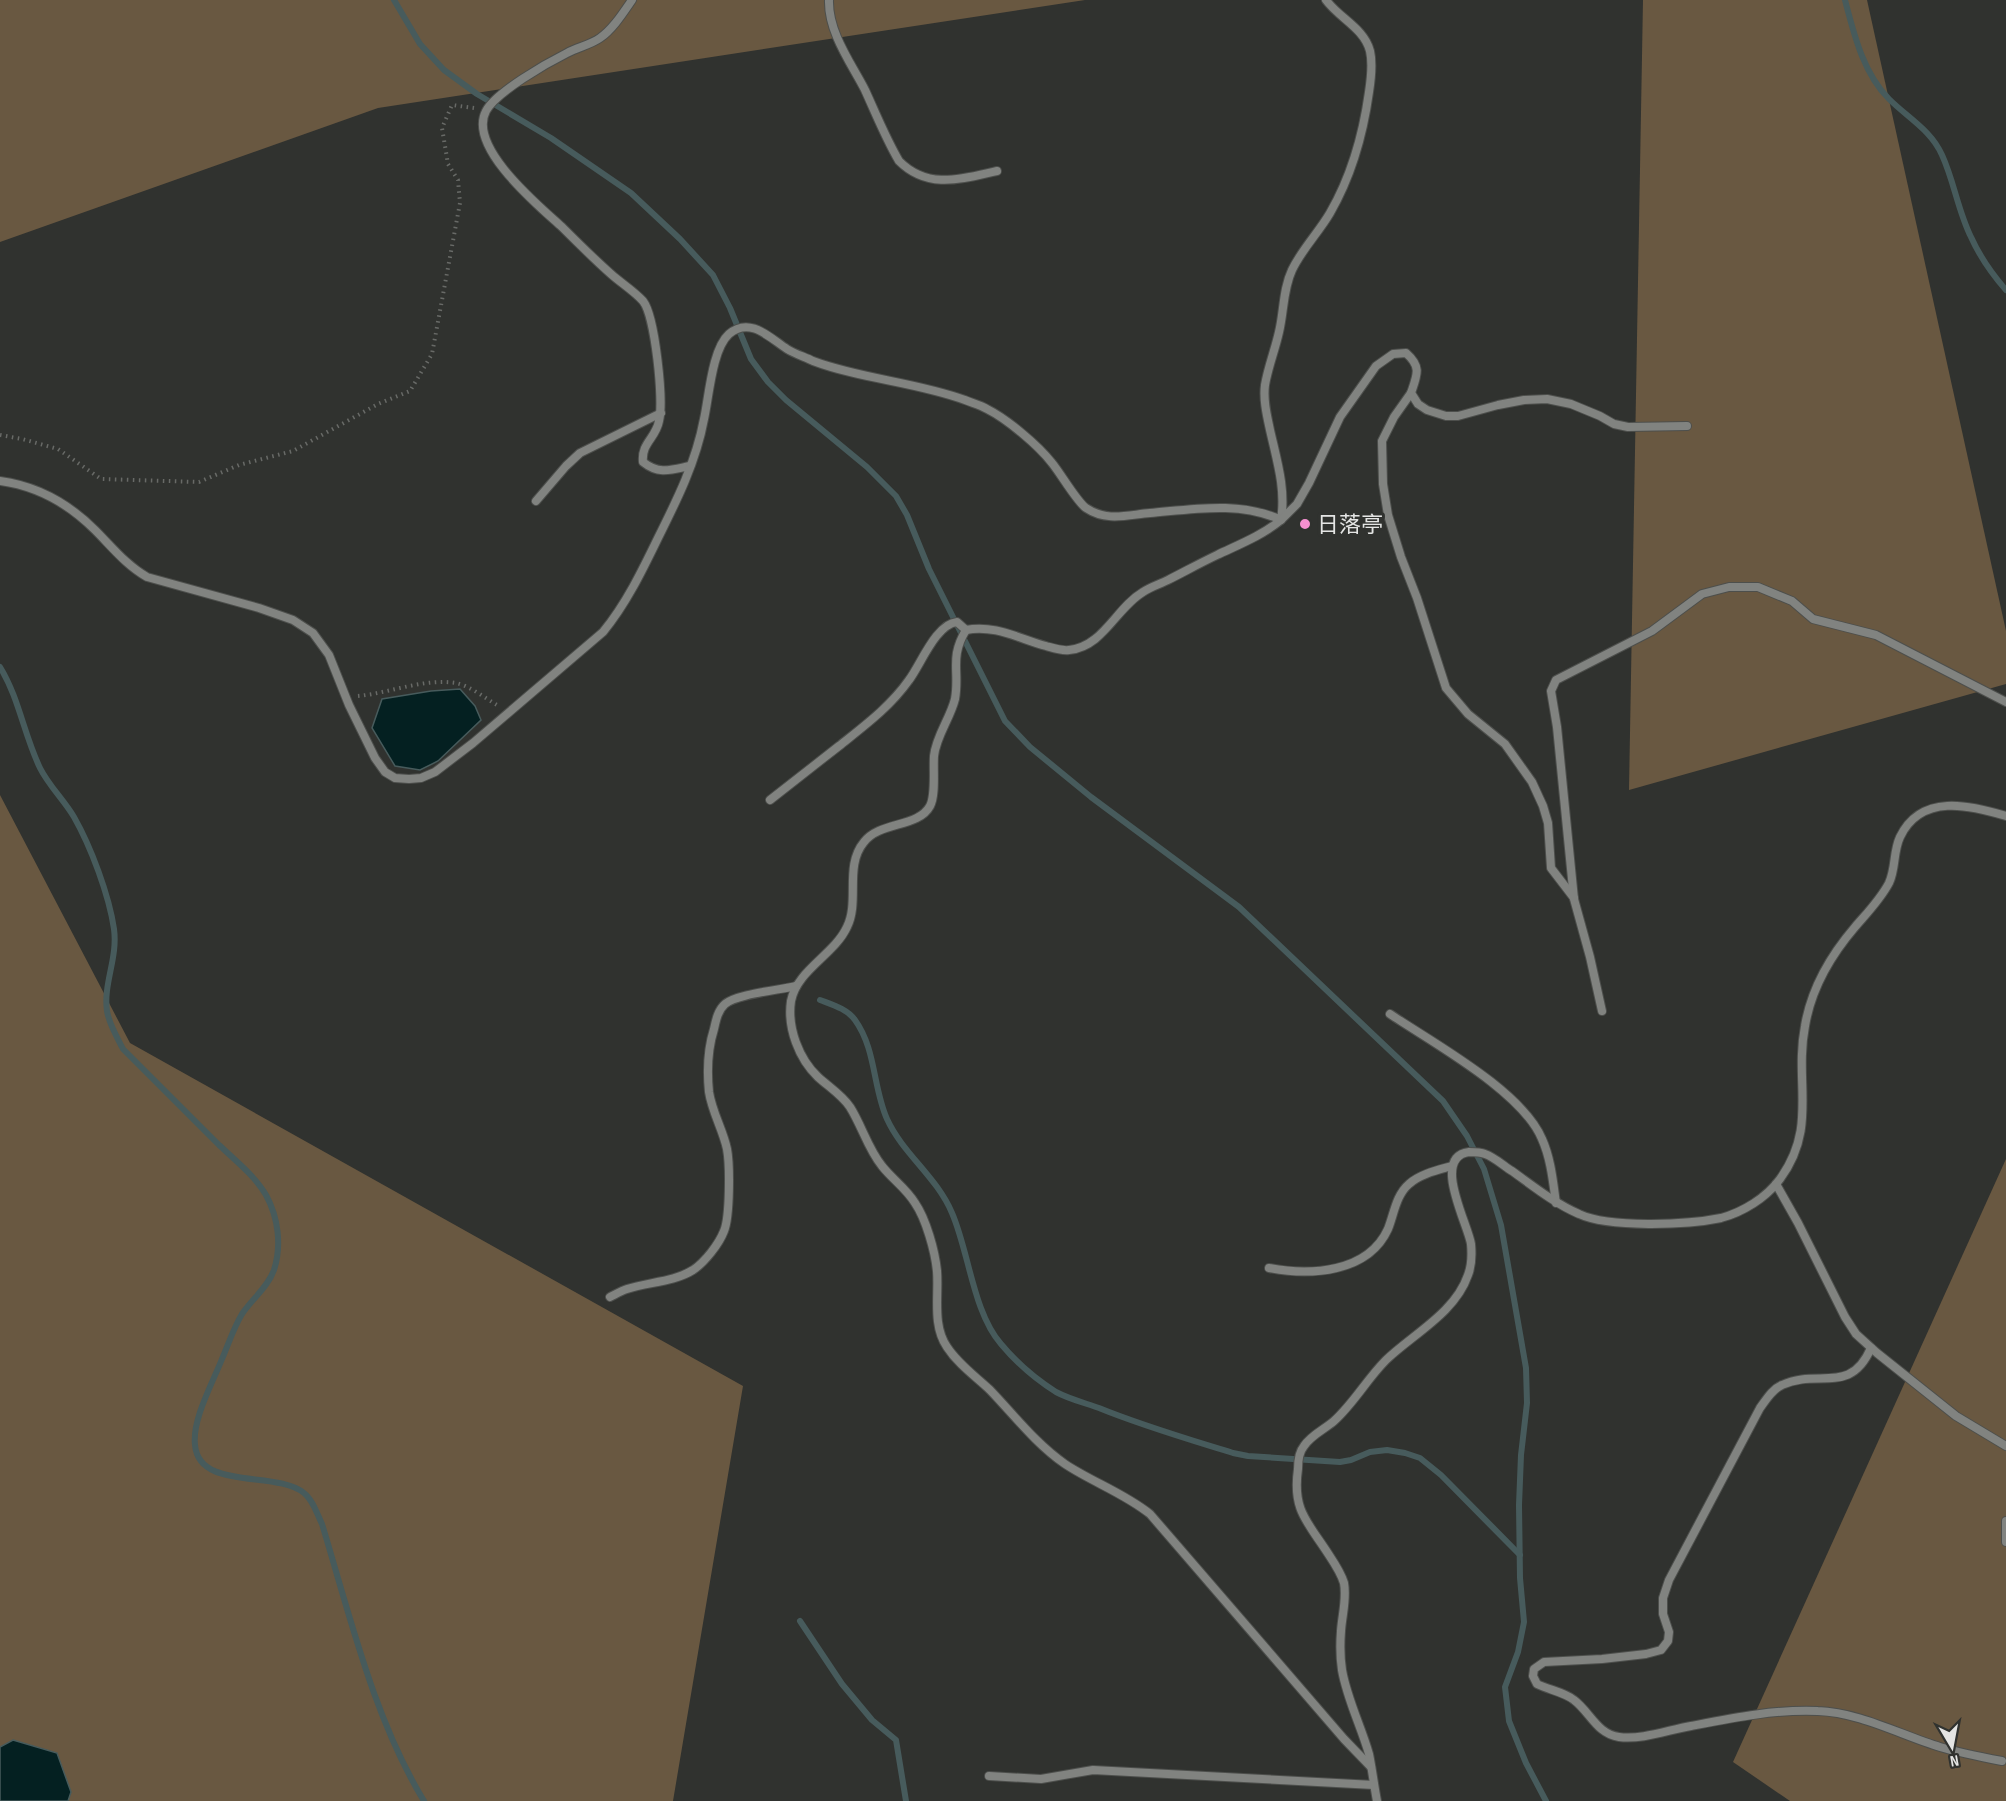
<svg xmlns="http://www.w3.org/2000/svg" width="2006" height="1801" font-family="'Sofia Sans Condensed','Noto Sans TC',sans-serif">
<rect width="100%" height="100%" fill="#30322f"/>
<g fill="#695841">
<path d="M 0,0 L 1085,0 L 378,108 L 0,242 Z"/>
<path d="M 1643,0 L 1867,0 L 2006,631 L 2006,684 L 1629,790 Z"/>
<path d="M 0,795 L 130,1043 L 743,1386 L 673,1801 L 0,1801 Z"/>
<path d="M 2006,1159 L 2006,1801 L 1790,1801 L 1733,1762 Z"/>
</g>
<g fill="#042021" stroke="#475b5c" stroke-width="1.5">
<path d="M 460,689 L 475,706 L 481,720 L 438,761 L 420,770 L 395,766 L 372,728 L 382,699 L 431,691 Z"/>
<path d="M 13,1740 L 57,1753 L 71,1792 L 68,1801 L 0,1801 L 0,1747 Z"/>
</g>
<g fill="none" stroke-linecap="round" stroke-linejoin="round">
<g stroke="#475b5c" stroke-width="6">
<path d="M 394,0 L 420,44 L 444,70 L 477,94 L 551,138 L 631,193 L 680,239 L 713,275 L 730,308 L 751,359 L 768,382 L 786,400 L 867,467 L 896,496 L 907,515 L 929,569 L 1005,721 L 1030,747 L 1091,797 L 1239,907 L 1443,1101 L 1467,1136 L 1484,1169 L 1501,1225 L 1526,1368 L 1527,1403 L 1521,1455 L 1519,1505 L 1520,1578 L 1524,1622 L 1518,1652 L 1505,1687 L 1509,1721 L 1526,1763 L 1546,1801"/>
<path d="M 1845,0 C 1854,34 1863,73 1889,99 C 1908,118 1931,130 1942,155 C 1954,181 1958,211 1971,237 C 1980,257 1992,274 2006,290"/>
<path d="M 0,667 C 19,698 24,735 40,768 C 49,786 64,800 74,817 C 91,847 109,895 114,929 C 118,958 103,984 107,1011 C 109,1024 117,1037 123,1049 C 155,1081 187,1113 219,1145 C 235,1160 255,1176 266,1195 C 278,1217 282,1245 274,1270 C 268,1287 252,1299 242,1314 C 234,1327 228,1345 222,1359 C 212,1384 192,1420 195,1445 C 199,1491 276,1470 304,1493 C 313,1500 317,1514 322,1524 C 350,1616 374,1719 424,1801"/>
<path d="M 820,1000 C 833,1005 847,1009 855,1020 C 876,1049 873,1088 887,1119 C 903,1154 937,1177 952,1213 C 969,1252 973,1312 1001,1344 C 1016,1362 1037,1380 1056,1392 C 1069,1399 1085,1403 1099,1408 C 1143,1426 1188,1439 1233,1453 L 1248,1456 L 1340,1462 L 1351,1460 L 1370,1452 L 1387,1450 L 1405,1453 L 1420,1458 L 1441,1475 L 1520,1555"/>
<path d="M 800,1621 L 842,1684 L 872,1720 L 896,1740 L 906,1801"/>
</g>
<g stroke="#4d4f4c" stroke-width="10">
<g id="lane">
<path d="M 632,0 C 623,13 613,29 600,38 C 590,45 578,47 567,53 C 547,63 496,92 486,111 C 467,147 539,206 562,227 C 578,243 594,259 611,274 C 621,283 634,291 643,301 C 655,316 664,401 659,421 C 656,438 641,443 643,462 C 659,475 671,470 690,466"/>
<path d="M 829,0 C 828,32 851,63 865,90 C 876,114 886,139 899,161 C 928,190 961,179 997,171"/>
<path d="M 1326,0 C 1339,18 1364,28 1370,51 C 1373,64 1371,79 1369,92 C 1363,135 1352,175 1330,213 C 1319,232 1302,249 1292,270 C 1283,289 1284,311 1279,332 C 1275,350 1268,367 1265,385 C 1263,400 1267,416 1270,430 C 1277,461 1286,489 1281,520 C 1261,536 1240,544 1217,555 C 1200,563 1184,572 1168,580 C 1160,584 1150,587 1143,592 C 1116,608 1103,647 1069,650 C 1061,651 1053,648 1046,646 C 1020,639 994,624 966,630 C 949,658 960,671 955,699 C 950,719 936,736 934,756 C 933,770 936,795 930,806 C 918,828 880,821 864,842 C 844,866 860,901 847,927 C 834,955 797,970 791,1001 C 787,1028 799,1059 818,1077 C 829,1087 842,1095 850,1107 C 862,1126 868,1149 882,1166 C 892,1179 906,1188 915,1203 C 926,1219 935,1251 937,1271 C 939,1296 932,1325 947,1347 C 958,1364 975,1376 990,1390 C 1014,1415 1036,1444 1065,1464 C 1092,1482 1124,1493 1150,1514 L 1344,1739 L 1371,1767"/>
<path d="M 1411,393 L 1394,417 L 1382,441 L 1383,484 L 1388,515 L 1401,557 L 1417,598 L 1446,688 L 1468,714 L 1505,744 L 1532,782 L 1543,806 L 1548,823 L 1551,868 L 1574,898"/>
<path d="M 0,481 C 37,486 68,503 95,530 C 112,547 126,565 147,577 L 259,608 L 293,620 L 313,633 L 329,655 L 349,705 L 375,758 L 385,772 L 395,778 L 409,779 L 421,778 L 435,772 L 473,743 L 603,632 C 626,604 642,571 658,538 C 677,500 696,462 704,419 C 709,397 712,349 729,334 C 750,316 770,338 787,349 C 795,354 805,357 813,361 C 861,379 916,382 965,400 C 972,403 980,405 987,409 C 1007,419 1038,445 1052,463 C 1061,474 1077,502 1086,508 C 1107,522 1127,515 1150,513 C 1195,509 1240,501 1281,520 L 1297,504 L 1309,483 L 1340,417 L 1376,366 L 1393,354 L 1406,353 C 1422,367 1417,375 1411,393 L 1418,404 L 1427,410 L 1446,416 L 1458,416 L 1498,405 L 1524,400 L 1547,399 L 1571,404 L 1600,416 L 1614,424 L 1628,427 L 1687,426"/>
<path d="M 536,501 L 566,466 L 580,453 L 661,413"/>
<path d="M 770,800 C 793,782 816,764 839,746 C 864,726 890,707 909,680 C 921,664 936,624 957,622 L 966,630"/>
<path d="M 1602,1011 L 1590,957 L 1574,899 L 1557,727 L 1551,691 L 1556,680 L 1652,631 L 1702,594 L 1729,587 L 1758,587 L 1792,601 L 1813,619 L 1876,635 L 2006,702"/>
<path d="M 1390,1014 C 1433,1043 1522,1091 1542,1139 C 1551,1159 1553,1182 1556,1203"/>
<path d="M 1776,1184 L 1798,1223 L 1845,1317 L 1856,1334 L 1877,1353 L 1956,1416 L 2006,1446"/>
<path d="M 1269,1268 C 1310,1276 1368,1273 1388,1229 C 1394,1214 1396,1195 1409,1184 C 1420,1174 1438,1170 1452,1166"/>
<path d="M 610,1297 C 616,1294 621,1291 627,1289 C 648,1282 674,1282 693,1270 C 705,1262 719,1244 724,1231 C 730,1217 730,1165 727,1149 C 723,1130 712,1112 709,1092 C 707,1072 708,1048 714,1029 C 716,1020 718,1010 725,1004 C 736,994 780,990 796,986"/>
<path d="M 1871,1348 C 1850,1396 1818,1368 1782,1385 C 1772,1389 1766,1400 1760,1408 L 1669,1580 L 1663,1598 L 1663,1614 L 1669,1632 L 1668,1641 L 1661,1650 L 1646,1654 L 1602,1659 L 1544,1662 L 1534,1669 L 1533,1676 L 1537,1684 C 1549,1690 1564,1692 1574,1700 C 1590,1712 1597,1734 1619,1737 C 1642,1740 1668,1730 1691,1726 C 1732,1718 1776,1709 1818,1711 C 1858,1712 1901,1735 1940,1747 C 1960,1753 1981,1757 2002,1761"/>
<path d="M 2006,1521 L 2006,1542"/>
<path d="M 989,1776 L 1041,1779 L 1093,1770 L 1374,1785"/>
<path d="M 1377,1801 C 1374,1785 1372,1769 1369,1754 C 1361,1726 1347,1699 1342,1670 C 1340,1657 1340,1644 1341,1631 C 1342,1615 1347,1599 1344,1583 C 1341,1573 1335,1564 1329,1555 C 1308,1522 1292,1511 1298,1469 C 1298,1461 1299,1452 1304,1446 C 1311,1435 1325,1429 1334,1421 C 1354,1403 1367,1379 1386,1360 C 1413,1334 1455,1313 1468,1275 C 1472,1265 1472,1255 1471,1244 C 1468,1224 1431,1157 1469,1152 C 1474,1152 1480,1152 1485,1154 C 1494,1157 1504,1166 1512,1171 C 1533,1186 1554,1203 1579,1214 C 1609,1228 1687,1225 1721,1218 C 1743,1212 1766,1198 1780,1179 C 1818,1127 1794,1083 1805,1026 C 1811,990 1831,955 1855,927 C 1867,913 1880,900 1889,883 C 1896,868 1893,852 1900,837 C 1921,793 1970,805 2006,816"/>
</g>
</g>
<g stroke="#686a67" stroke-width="4" stroke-dasharray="1.5 4.5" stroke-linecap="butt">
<path d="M 0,435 L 22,439 L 58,449 L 101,479 L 199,482 L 239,465 L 293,451 L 378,404 L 410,391 L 432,354 L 460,203 L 458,180 L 448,164 L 442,128 L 452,105 L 474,108"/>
<path d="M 358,696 C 390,693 424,678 456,683 C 470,686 485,698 497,705"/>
</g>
<use href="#lane" stroke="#818380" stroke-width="8"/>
</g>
<circle fill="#f690d0" stroke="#30322f" stroke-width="2" cx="1305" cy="524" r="6"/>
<g text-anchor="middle" stroke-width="6" stroke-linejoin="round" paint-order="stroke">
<g font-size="22" fill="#e4e5e4" stroke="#30322f" text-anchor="start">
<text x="1317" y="532">日落亭</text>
</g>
</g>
<g transform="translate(1952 1747) rotate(170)" stroke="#30322f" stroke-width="4.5" paint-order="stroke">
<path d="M0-4.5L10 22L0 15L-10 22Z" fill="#e4e5e4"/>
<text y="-9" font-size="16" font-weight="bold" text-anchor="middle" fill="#e4e5e4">N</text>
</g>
</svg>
